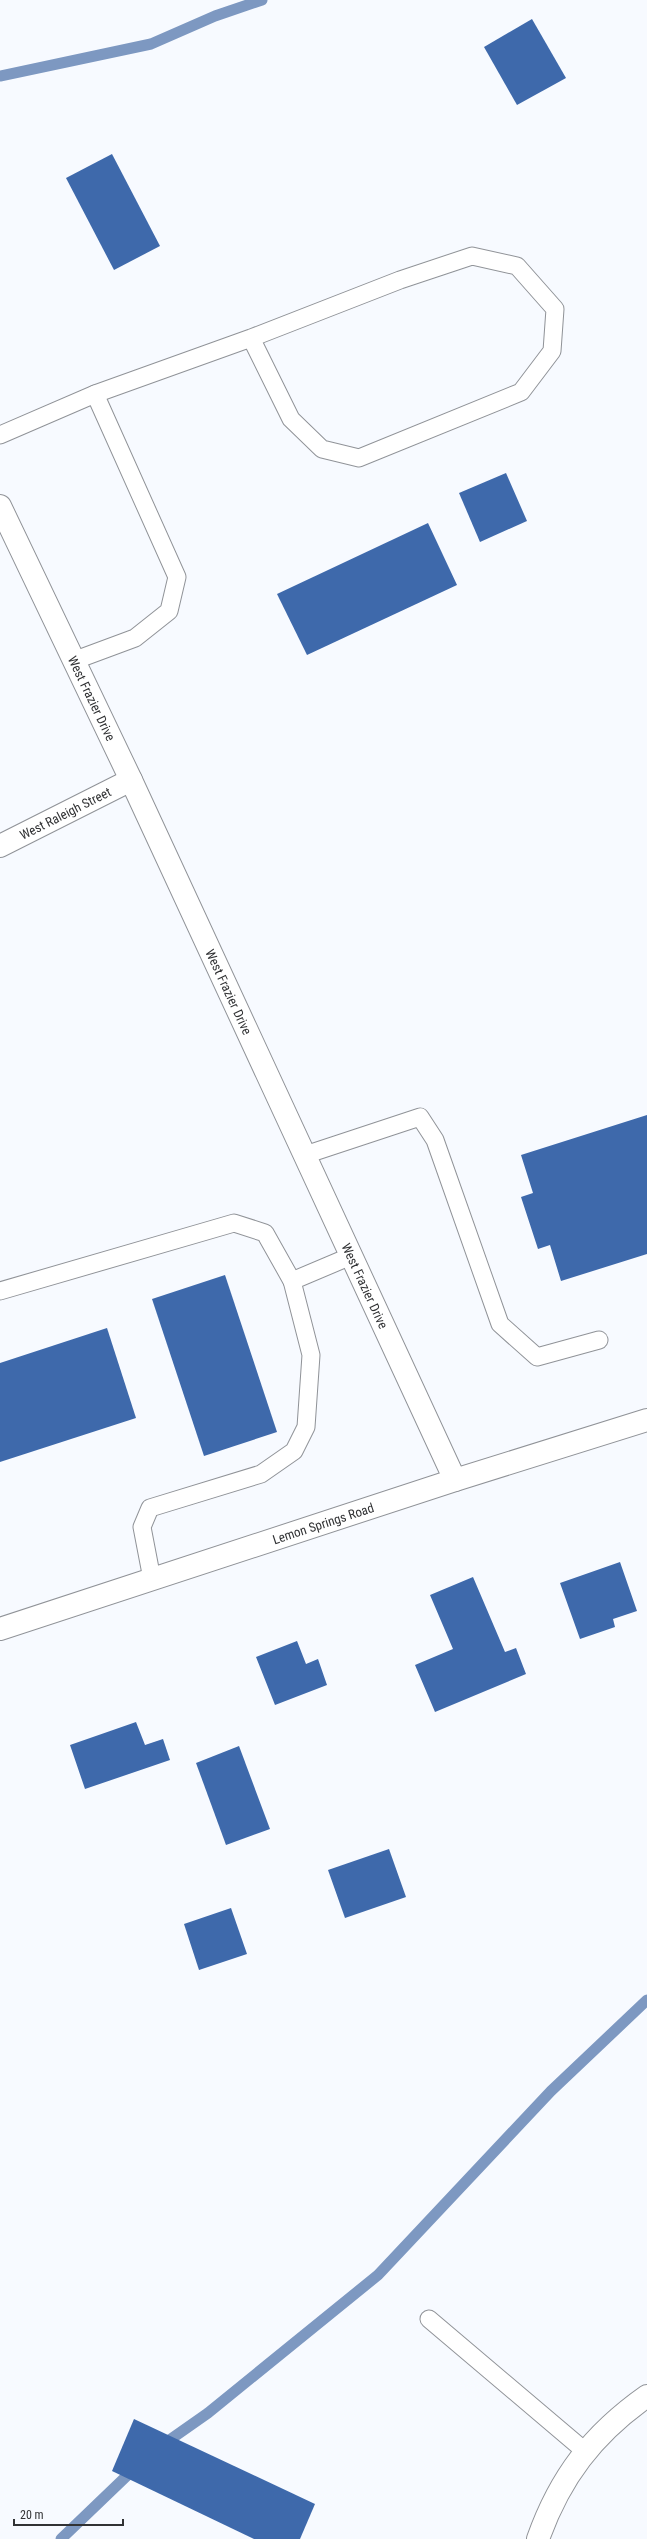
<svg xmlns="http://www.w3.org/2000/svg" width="647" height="2539" font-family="'Roboto Condensed',sans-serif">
<rect width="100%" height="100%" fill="#f7faff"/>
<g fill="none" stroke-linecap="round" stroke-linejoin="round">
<g stroke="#7d98c1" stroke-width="11">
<path d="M 0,76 L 151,44 L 215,16 L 262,0"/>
<path d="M 161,2446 L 208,2413 L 378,2275 L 551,2091 L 647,2000"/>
<path d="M 61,2539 L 136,2467"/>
</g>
</g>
<g fill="#3e69ab">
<path d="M 532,19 L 566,78 L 517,105 L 484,47 Z"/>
<path d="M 112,154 L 160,246 L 114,270 L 66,178 Z"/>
<path d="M 506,473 L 527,521 L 480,542 L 459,493 Z"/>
<path d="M 428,523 L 457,585 L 307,655 L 277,594 Z"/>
<path d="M 647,1115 L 647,1254 L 561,1281 L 550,1245 L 538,1249 L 521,1197 L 533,1193 L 521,1155 Z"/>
<path d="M 225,1275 L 277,1432 L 204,1456 L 152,1299 Z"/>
<path d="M 107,1328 L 136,1418 L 0,1462 L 0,1363 Z"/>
<path d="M 620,1562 L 637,1611 L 613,1619 L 615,1627 L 580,1639 L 560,1583 Z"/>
<path d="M 473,1577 L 505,1652 L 516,1648 L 526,1674 L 435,1712 L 415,1665 L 453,1649 L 430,1595 Z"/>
<path d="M 297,1641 L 306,1664 L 318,1659 L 327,1685 L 275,1705 L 256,1657 Z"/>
<path d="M 136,1722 L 145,1745 L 163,1739 L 170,1760 L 85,1789 L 70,1745 Z"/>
<path d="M 239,1746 L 270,1829 L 226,1845 L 196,1763 Z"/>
<path d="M 389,1849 L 406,1897 L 345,1918 L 328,1870 Z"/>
<path d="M 231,1908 L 247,1954 L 199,1970 L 184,1924 Z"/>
<path d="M 134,2419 L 315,2504 L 300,2539 L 254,2539 L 112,2471 Z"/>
</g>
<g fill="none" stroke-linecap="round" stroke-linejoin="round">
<g stroke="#909398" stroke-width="19">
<g id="service">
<path d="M 95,394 L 251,338 L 400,280 L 472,256 L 517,266 L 555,309 L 552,351 L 521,392 L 359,458 L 322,449 L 291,419 L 251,338"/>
<path d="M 0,435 L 95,394 L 177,577 L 169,611 L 135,638 L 73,661"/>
<path d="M 305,1155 L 420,1117 L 435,1140 L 500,1324 L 537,1357 L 599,1340"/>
<path d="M 0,1291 L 234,1223 L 265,1233 L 292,1281"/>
<path d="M 152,1579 L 142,1527 L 150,1508 L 261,1474 L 294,1451 L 306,1427 L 311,1355 L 292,1281 L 351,1256"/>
<path d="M 429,2319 L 586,2452"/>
</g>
</g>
<g stroke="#909398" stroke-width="24">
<g id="minor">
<path id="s1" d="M 0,506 L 131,780 L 455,1480"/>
<path id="s2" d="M 0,846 L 131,780"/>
<path d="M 538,2539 C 560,2477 593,2434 647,2396"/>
</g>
</g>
<g stroke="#909398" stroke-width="24">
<g id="tertiary">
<path id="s3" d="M 0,1629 L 455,1480 L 647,1420"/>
</g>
</g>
<use href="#service" stroke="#fff" stroke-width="17"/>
<use href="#minor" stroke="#fff" stroke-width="22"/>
<use href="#tertiary" stroke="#fff" stroke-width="22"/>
</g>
<g text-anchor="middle" stroke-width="4" stroke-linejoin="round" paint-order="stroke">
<g font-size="13" fill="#313234" stroke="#f7faff">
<text dy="5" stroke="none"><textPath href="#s1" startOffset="213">West Frazier Drive</textPath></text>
<text dy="5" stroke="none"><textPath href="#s2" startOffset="73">West Raleigh Street</textPath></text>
<text dy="5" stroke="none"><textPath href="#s1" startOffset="537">West Frazier Drive</textPath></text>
<text dy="5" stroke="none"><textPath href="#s1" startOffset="861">West Frazier Drive</textPath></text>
<text dy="5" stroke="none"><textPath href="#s3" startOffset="340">Lemon Springs Road</textPath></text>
</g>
</g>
<path d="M14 2519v6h109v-6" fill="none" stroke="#313234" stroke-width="2"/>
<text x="20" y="2519" font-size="12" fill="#313234" stroke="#f7faff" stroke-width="3" paint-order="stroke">20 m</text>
</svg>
